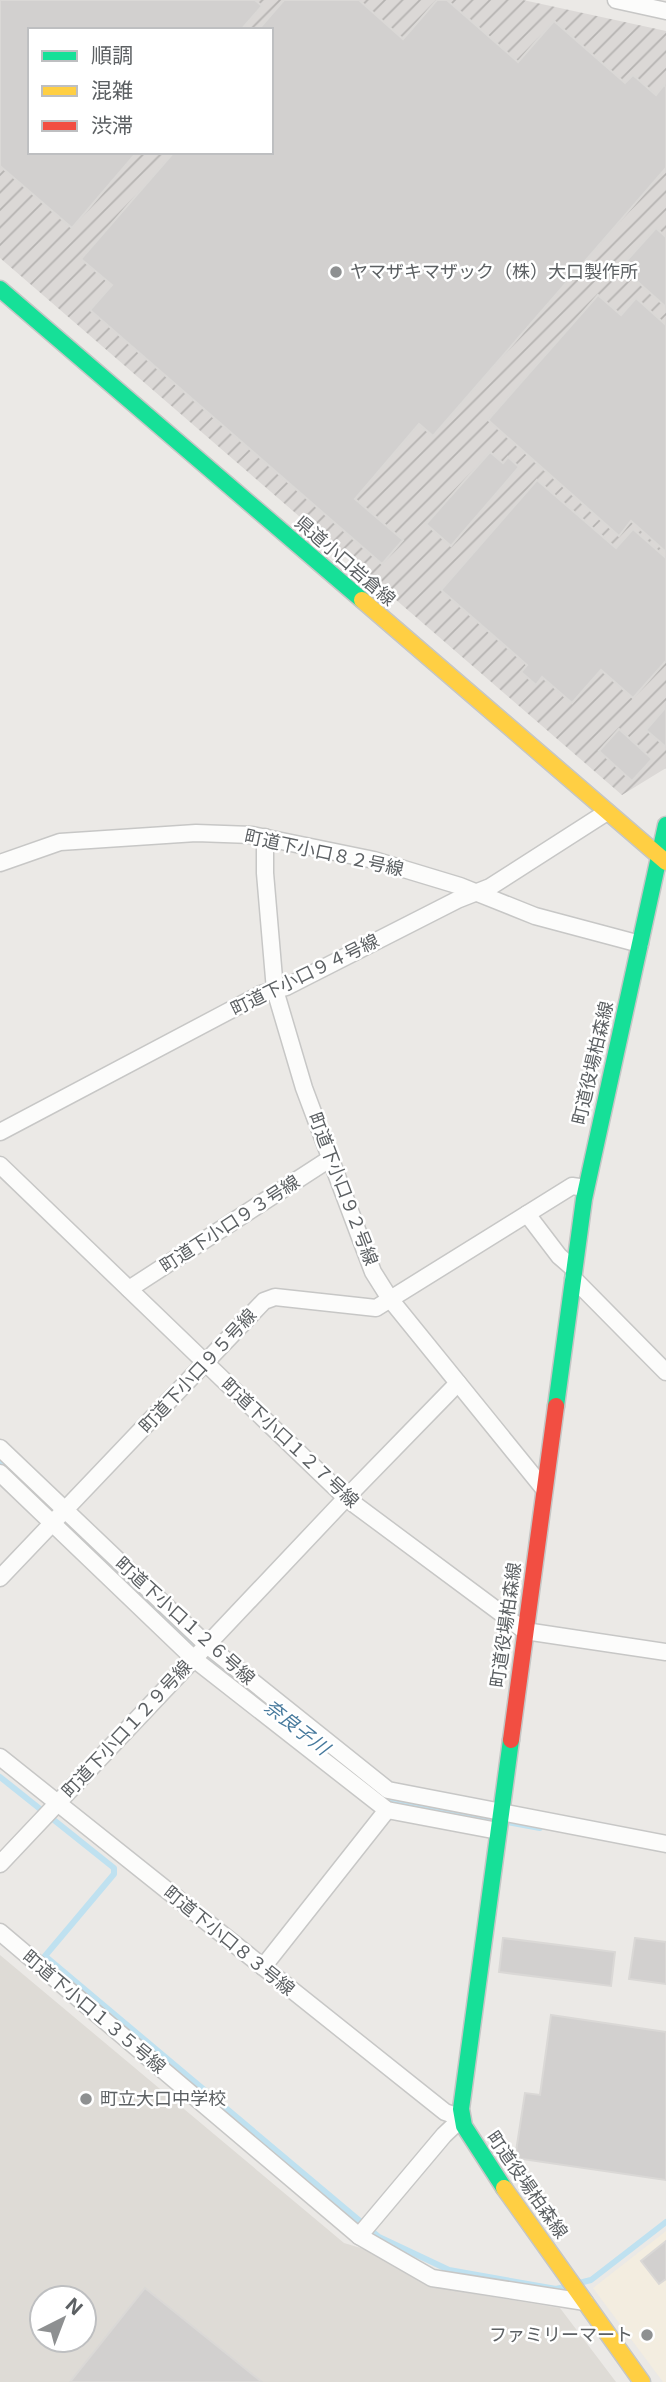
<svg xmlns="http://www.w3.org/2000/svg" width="666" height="2382" font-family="Inter,'Noto Sans JP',sans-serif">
<defs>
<pattern id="industrial-furrows" width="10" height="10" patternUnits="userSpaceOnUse" patternTransform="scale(1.75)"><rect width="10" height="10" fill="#dbd8d6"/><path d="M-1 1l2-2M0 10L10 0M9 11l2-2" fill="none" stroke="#b5b3b1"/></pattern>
</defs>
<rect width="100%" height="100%" fill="#ebe9e6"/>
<path fill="#f3ede0" d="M 666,2231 L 666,2382 L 663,2382 L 593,2288 Z"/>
<path fill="url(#industrial-furrows)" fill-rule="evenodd" d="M 0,0 L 523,0 L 666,31 L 666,768 L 622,795 L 0,258 ZM 30,30 L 271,30 L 271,152 L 30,152 Z"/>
<path fill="#dedbd6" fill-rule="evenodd" d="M 0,1955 L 344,2243 L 364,2249 L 438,2288 L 560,2308 L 616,2382 L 0,2382 ZM 42,2298 L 84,2298 L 84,2340 L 42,2340 Z"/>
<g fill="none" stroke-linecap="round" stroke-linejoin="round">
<g stroke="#bfe1f0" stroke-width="6">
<path d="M 0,1460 L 191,1643 L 293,1724"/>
<path d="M 0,1777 L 114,1868 L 114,1874 L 45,1956 L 379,2237 L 449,2270 L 556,2289 L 569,2286"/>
<path d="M 381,1793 L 392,1801 L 540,1828"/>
<path d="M 579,2283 L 591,2280 L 666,2222"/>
</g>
</g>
<g fill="#d2d0cf" stroke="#dad8d6" stroke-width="2">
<path d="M 0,0 L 255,0 L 262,6 L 241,30 L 30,30 L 30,152 L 137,152 L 72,228 L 0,166 Z"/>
<path d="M 284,0 L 359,0 L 403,39 L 437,0 L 447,0 L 518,62 L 554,21 L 625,83 L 633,75 L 656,95 L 664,85 L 666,87 L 666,168 L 433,436 L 419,424 L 355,499 L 403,540 L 382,564 L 90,310 L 112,285 L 81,259 L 174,152 L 271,152 L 271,30 L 258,30 Z"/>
<path d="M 656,228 L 666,237 L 666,307 L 621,267 Z"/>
<path d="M 598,295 L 621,315 L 636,298 L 666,325 L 666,552 L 631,521 L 619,536 L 488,420 Z"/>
<path d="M 490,452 L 503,463 L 508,457 L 519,467 L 451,546 L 426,524 Z"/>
<path d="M 537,480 L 616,548 L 633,529 L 666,558 L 666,661 L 633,698 L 601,670 L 572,703 L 542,677 L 536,685 L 521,672 L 527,665 L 441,590 Z"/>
<path d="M 666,707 L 666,747 L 646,730 Z"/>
<path d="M 619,729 L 652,759 L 632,781 L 599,751 Z"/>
<path d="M 503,1938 L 615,1952 L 611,1986 L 499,1972 Z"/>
<path d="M 635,1938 L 666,1942 L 666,1984 L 629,1979 Z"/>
<path d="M 551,2015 L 666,2032 L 666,2180 L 515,2158 L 525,2093 L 540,2095 Z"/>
<path d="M 666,2241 L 666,2279 L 659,2284 L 641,2261 Z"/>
<path d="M 145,2288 L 262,2382 L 70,2382 Z"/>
</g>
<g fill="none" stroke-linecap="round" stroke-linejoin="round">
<g stroke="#c7c7c6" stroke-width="19">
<g id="street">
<path d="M 616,0 L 666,11"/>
<path d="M 265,837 L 265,873 L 275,990 L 304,1088 L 373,1272 L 390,1299 L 544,1489"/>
<path d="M 0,863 L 60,842 L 196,833 L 252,835 L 374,860 L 460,886 L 535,916 L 640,944"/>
<path d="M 0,1132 L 261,994 L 286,987 L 457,900 L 490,887 L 607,812"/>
<path d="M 0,1165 L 346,1498 L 525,1631 L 666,1652"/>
<path d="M 527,1214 L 559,1256 L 574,1269"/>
<path d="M 573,1278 L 666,1372"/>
<path d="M 129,1289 L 331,1158"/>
<path d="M 0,1448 L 207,1645 L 388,1790 L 666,1844"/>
<path d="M 0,1473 L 194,1659 L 387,1810 L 498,1831"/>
<path d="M 0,1578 L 264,1301 L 275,1297 L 376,1308 L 572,1186 L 586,1188"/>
<path d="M 0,1757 L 445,2112 L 462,2118 L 444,2135 L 359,2236"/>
<path d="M 0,1864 L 346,1498 L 458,1383"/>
<path d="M 0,1932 L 359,2236 L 432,2278 L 585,2302"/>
<path d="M 263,1967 L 387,1810"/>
</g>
</g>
<g stroke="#c5c6c5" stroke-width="19">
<g id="fast">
<path d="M 0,289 L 362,600"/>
<path d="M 556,1406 L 584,1199 L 666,825"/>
<path d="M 504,2188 L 464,2126 L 461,2109 L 511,1740"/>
</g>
</g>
<g stroke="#c5c6c5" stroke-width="19">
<g id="slow">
<path d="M 362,600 L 666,862"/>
<path d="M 504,2188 L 642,2382"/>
</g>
</g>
<g stroke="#c5c6c5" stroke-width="19">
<path id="jam" d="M 511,1740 L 556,1406"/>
</g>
<use href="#street" stroke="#fcfcfb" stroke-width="16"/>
<use href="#fast" stroke="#16e098" stroke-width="16"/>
<use href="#slow" stroke="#ffcf43" stroke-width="16"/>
<use href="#jam" stroke="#f24e42" stroke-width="16"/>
</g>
<g fill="#8e9091" stroke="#fff" stroke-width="2.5">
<circle cx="336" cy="272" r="7"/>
<circle cx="86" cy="2099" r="7"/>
<circle cx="647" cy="2335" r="7"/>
</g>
<g text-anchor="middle" stroke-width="5" stroke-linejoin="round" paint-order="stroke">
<g font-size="18" fill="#5c6063" stroke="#fff" text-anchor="start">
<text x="350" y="278">ヤマザキマザック（株）大口製作所</text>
<text x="100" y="2105">町立大口中学校</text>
<text x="633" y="2341" text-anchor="end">ファミリーマート</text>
</g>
<g font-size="18" fill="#5c6063" stroke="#fff">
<text transform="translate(345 561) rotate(41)" y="6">県道小口岩倉線</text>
<text transform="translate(324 853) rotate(12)" y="6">町道下小口８２号線</text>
<text transform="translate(305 975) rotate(-26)" y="6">町道下小口９４号線</text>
<text transform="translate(593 1063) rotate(-77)" y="6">町道役場柏森線</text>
<text transform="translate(343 1189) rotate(69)" y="6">町道下小口９２号線</text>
<text transform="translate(230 1224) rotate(-33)" y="6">町道下小口９３号線</text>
<text transform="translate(198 1371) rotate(-47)" y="6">町道下小口９５号線</text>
<text transform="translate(290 1443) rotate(43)" y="6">町道下小口１２７号線</text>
<text transform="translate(185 1621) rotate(42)" y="6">町道下小口１２６号線</text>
<text transform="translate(506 1625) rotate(-82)" y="6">町道役場柏森線</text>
<text transform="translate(127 1729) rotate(-47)" y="6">町道下小口１２９号線</text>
<text transform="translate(229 1941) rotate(39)" y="6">町道下小口８３号線</text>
<text transform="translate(94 2012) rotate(40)" y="6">町道下小口１３５号線</text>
<text transform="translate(527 2185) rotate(55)" y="6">町道役場柏森線</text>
</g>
<g font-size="19" font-style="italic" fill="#477a9d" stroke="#fff">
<text transform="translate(297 1727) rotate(38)" y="7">奈良子川</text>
</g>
</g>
<rect x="28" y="28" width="245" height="126" fill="#ffffff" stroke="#bebfc1" stroke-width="2"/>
<rect x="42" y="51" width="35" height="10" fill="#16e098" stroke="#bebfc1" stroke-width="2"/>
<text x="91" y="63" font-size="21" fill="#5c6063">順調</text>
<rect x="42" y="86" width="35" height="10" fill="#ffcf43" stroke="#bebfc1" stroke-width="2"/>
<text x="91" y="98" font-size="21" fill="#5c6063">混雑</text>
<rect x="42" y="121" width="35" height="10" fill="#f24e42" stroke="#bebfc1" stroke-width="2"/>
<text x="91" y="133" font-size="21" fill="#5c6063">渋滞</text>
<g transform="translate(63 2319) rotate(42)"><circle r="33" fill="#ffffff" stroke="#bebfc1" stroke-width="2"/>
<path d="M0-5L12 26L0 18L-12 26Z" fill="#8e9091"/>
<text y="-10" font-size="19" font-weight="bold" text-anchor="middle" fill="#5c6063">N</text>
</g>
</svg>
